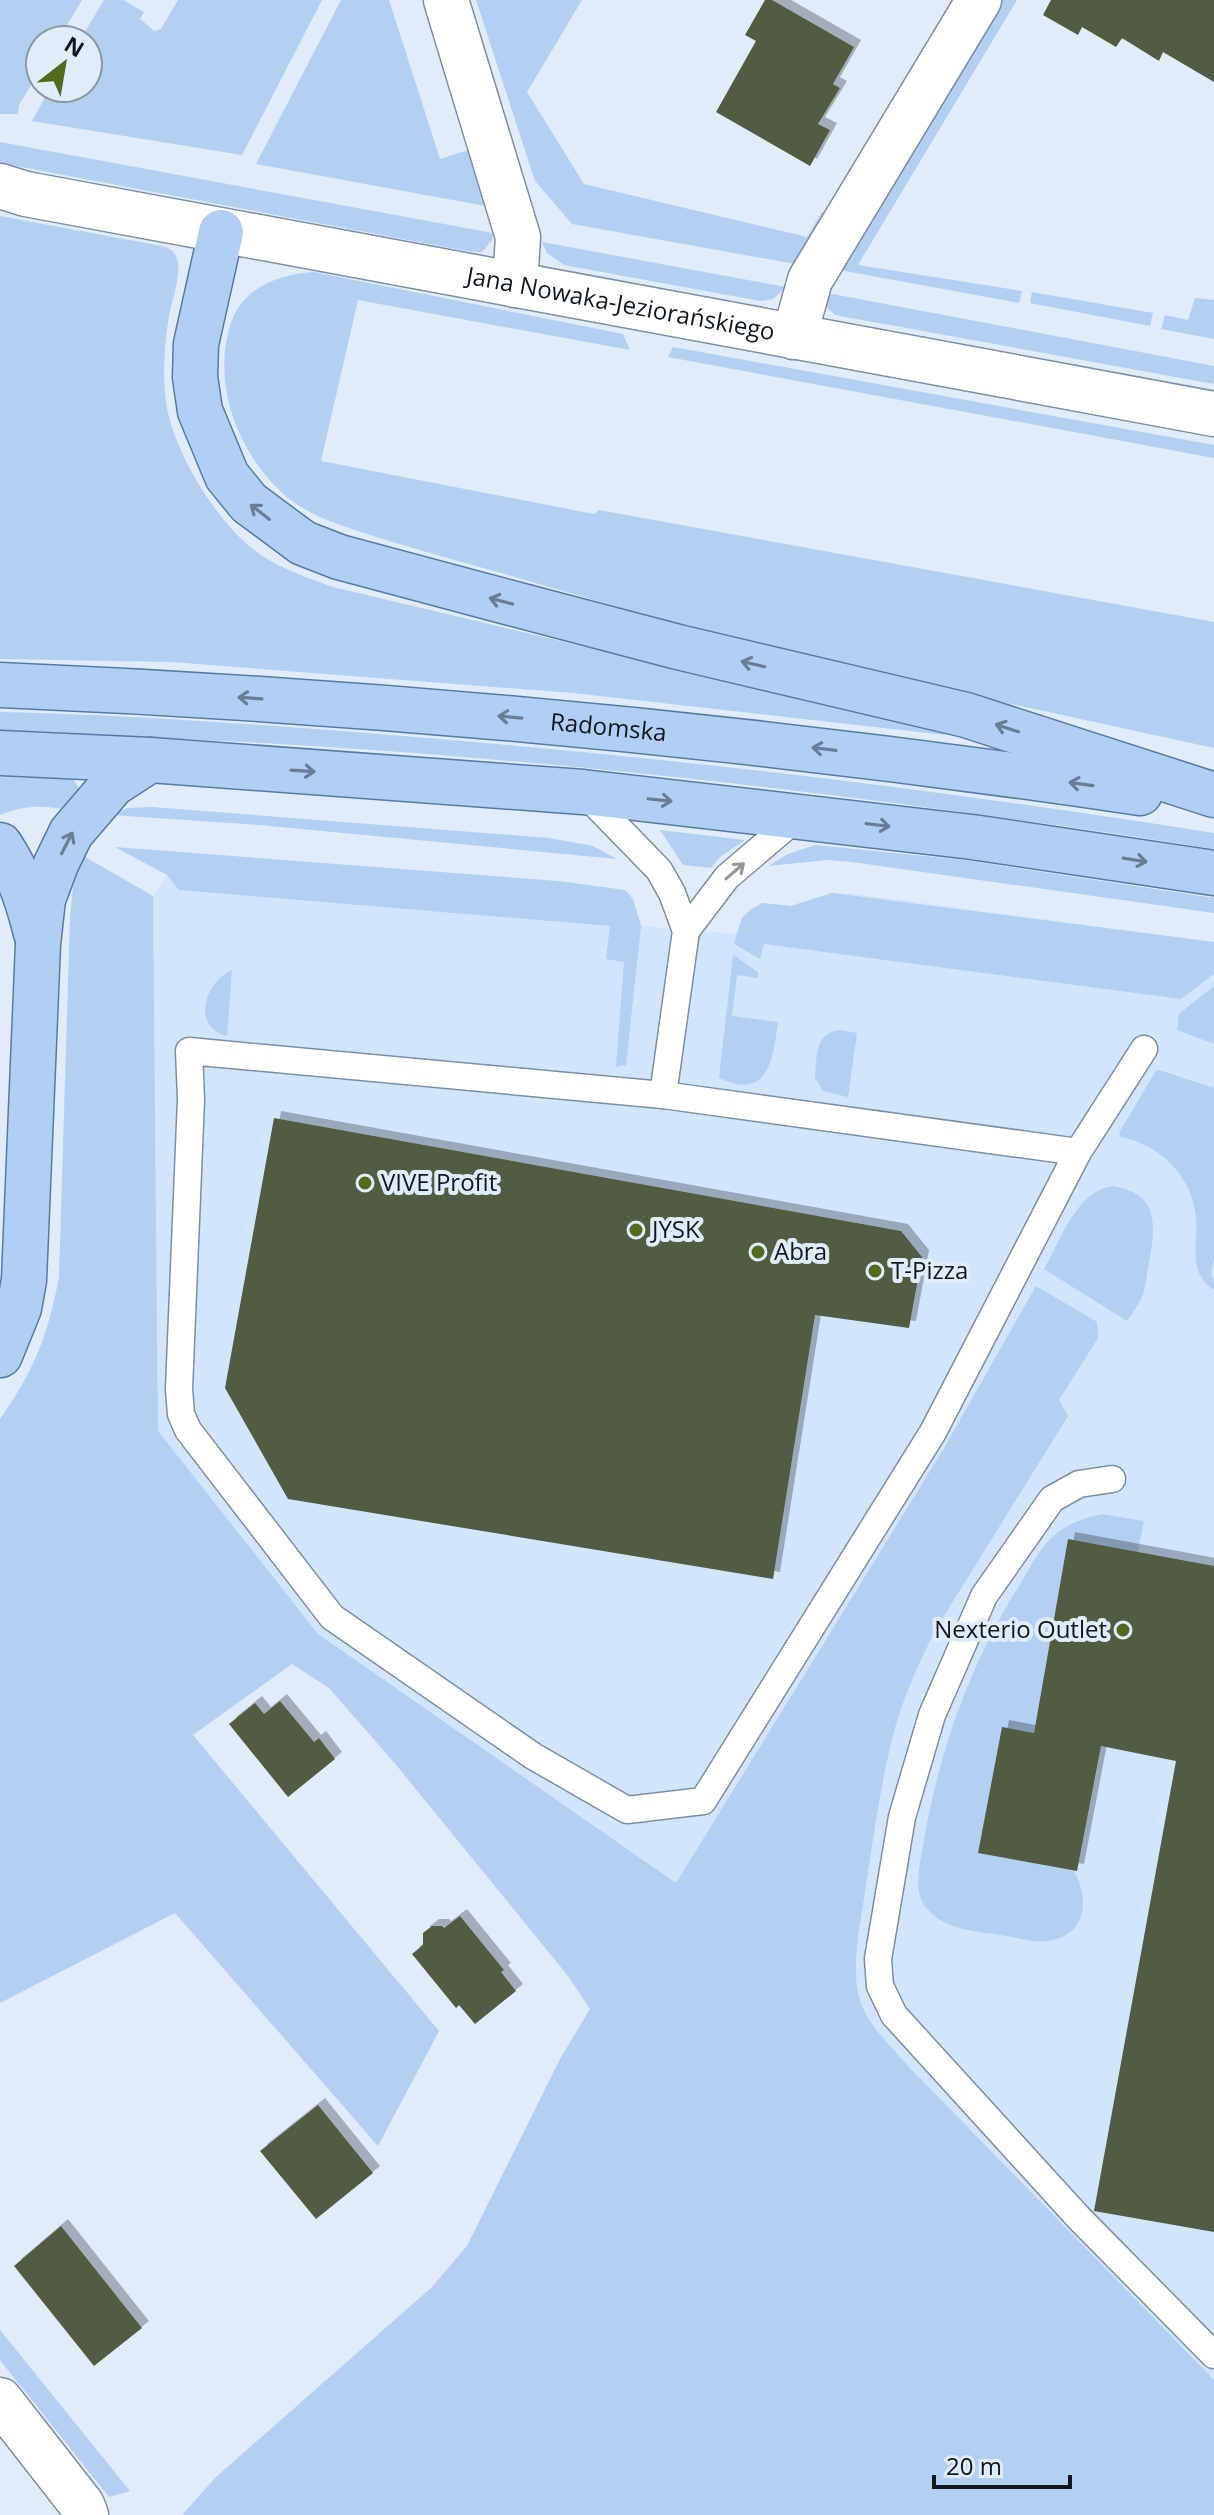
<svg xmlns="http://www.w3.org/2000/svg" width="1214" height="2515" font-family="'Open Sans',sans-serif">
<defs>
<filter id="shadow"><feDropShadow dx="7" dy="-7" stdDeviation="0" flood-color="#0004"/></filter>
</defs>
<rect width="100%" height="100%" fill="#e0ecfc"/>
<path fill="#d1e5fe" d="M 167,875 L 558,881 L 625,890 L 633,899 L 642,926 L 736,934 L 742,918 L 750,910 L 762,903 L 791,906 L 832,893 L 854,894 L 1214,942 L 1214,2509 L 303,1644 L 135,1436 L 158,1387 L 153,896 Z"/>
<g fill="#b3cff1">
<path d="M 0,0 L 82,0 L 58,40 L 40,40 L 40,70 L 19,105 L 18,114 L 0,114 Z"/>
<path d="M 104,0 L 123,0 L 144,12 L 140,19 L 154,31 L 161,29 L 178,0 L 322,0 L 242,155 L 32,121 L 50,88 L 88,88 L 88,40 L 80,40 Z"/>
<path d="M 341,0 L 389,0 L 440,159 L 471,149 L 491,207 L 256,164 Z"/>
<path d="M 476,0 L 582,0 L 527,92 L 584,184 L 807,237 L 822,212 L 830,217 L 801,265 L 572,224 L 535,181 Z"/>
<path d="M 997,0 L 1017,0 L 858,265 L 1022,291 L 1019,303 L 834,269 Z"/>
<path d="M 0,142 L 493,233 L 492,240 L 482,252 L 472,252 L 0,163 Z"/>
<path d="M 0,216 L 162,246 C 171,248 176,253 178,262 C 180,280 172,299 169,316 C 164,346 162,378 167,408 C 176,456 220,528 261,555 C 283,570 309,578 333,587 L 943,732 L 945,735 L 573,693 L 171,662 L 0,659 Z"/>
<path d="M 542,242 L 786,287 L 773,299 L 760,301 L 564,265 L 547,253 Z"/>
<path d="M 314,272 L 623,334 L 630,350 L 358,300 L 321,461 L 594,514 L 599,510 L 1214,622 L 1214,748 C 1057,714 900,681 745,641 C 663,620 582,597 501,573 C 458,561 415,549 373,536 C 346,527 315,518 292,501 C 240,460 209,384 232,320 C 245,286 281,274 314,272 Z"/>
<path d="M 822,292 L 1214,366 L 1214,384 L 835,315 L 822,303 Z"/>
<path d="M 1032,292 L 1153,313 L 1150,326 L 1030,303 Z"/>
<path d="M 1195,298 L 1214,300 L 1214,339 L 1161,329 L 1165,315 L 1188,320 Z"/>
<path d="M 673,347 L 1214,445 L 1214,458 L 668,357 Z"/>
<path d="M 0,712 C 139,715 278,726 416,737 C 684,759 949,791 1214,833 L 1214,849 C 915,802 614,765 313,746 C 209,739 104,737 0,732 Z"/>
<path d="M 0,777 L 73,779 L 79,788 L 62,809 C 40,805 22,806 0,815 Z"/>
<path d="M 152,807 L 549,838 L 593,846 L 617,859 L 259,825 L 112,815 L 127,808 Z"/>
<path d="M 660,830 L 745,840 L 720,857 L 711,868 L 683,865 Z"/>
<path d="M 815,845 L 964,860 L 1214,898 L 1214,913 L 852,862 L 827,860 L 768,866 L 788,854 Z"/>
<path d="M 115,847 L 558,881 L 625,890 L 633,899 L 641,926 L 626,1065 L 616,1067 L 624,962 L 606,959 L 610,926 L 179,890 L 167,875 Z"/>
<path d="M 80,854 L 153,896 L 158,1431 L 318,1634 L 676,1883 L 943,1450 L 1036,1286 L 1097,1322 L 1098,1338 L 1059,1400 L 1068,1416 L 939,1624 C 919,1661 901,1702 891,1743 C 876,1806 869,1872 858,1936 C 850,2006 863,2016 908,2066 L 1214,2380 L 1214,2515 L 182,2515 L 216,2477 L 431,2288 L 467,2246 L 560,2059 L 590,2009 L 568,1976 L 397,1766 L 329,1688 L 292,1664 L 193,1735 L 439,2031 L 378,2146 L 175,1913 L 0,2003 L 0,1419 C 34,1371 48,1335 59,1277 L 70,918 L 74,876 Z"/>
<path d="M 832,893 L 1214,942 L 1214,974 L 1181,999 L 764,944 L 760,959 L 734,944 L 742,918 L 750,910 L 762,903 L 791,906 Z"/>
<path d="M 733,955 L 758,972 L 758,978 L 737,975 L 732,1016 L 778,1022 C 773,1059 769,1101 719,1078 Z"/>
<path d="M 232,970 L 227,1036 C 192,1028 203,983 232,970 Z"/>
<path d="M 1214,986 L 1214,1044 L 1177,1030 L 1179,1014 Z"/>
<path d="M 840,1030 L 857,1033 L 848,1097 L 823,1091 L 815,1078 C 817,1057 814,1033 840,1030 Z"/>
<path d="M 1159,1070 L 1214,1088 L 1214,1258 L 1211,1277 L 1214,1278 L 1214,1290 C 1186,1271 1199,1245 1196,1217 C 1192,1176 1160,1145 1121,1137 L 1119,1133 L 1155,1072 Z"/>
<path d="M 1113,1186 C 1161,1194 1155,1227 1149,1263 C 1147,1273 1146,1285 1143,1294 C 1140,1304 1132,1313 1127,1321 L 1044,1269 C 1061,1240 1076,1191 1113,1186 Z"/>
<path d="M 1102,1514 L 1144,1521 L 1138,1552 L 1068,1539 L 1034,1733 L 1002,1728 L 978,1852 L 1074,1871 C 1089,1899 1088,1935 1048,1941 C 1034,1943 1015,1937 1000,1935 C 975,1931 946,1930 928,1910 C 912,1893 920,1866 923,1846 C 938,1754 970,1664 1019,1586 C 1027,1573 1035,1557 1045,1545 C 1061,1526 1079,1519 1102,1514 Z"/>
<path d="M 0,2330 L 130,2491 L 109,2497 L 0,2360 Z"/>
</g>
<g fill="#515b42" filter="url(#shadow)">
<path d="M 765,0 L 772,0 L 854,47 L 833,84 L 840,88 L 818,124 L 830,130 L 810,166 L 716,112 L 756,41 L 745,35 Z"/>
<path d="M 1051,0 L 1214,0 L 1214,82 L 1163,52 L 1159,61 L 1122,38 L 1116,47 L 1082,27 L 1078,35 L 1043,15 Z"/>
<path d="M 274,1118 L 901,1231 L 922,1257 L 909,1328 L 815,1315 L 773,1579 L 288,1499 L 225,1388 Z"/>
<path d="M 1068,1539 L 1214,1566 L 1214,2232 L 1094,2211 L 1176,1761 L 1101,1746 L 1077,1871 L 978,1853 L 1002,1727 L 1034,1733 Z"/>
<path d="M 280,1701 L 314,1742 L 319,1738 L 335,1759 L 288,1797 L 229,1724 L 255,1703 L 264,1714 Z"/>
<path d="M 460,1916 L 504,1970 L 501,1972 L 516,1991 L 475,2024 L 459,2005 L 456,2008 L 412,1954 L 423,1945 L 423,1933 L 432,1926 L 442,1926 L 444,1928 Z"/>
<path d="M 318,2105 L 373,2173 L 316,2219 L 260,2151 Z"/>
<path d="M 61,2226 L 142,2328 L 94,2366 L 14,2266 Z"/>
</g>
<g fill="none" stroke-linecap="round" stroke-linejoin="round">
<g stroke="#7c8ea5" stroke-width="29">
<g id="service">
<path d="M 585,794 L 659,870 L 672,893 L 686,931"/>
<path d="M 663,1095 L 686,931 L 727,877 L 800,815"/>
<path d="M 1078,1152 L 663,1095 L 189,1051 L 191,1099 L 179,1389 L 181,1414 L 188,1430 L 332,1617 L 533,1756 L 627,1810 L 703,1801 L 933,1432 L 1078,1152 L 1144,1049"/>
<path d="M 1112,1479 L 1079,1484 L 1052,1499 L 984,1596 L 932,1715 L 902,1817 L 878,1959 L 880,1986 L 894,2015 L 1078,2217 L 1214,2355"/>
</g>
</g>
<g stroke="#7c8ea5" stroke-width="47">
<g id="minor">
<path d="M 446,0 L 518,237 L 515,285"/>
<path d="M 794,337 L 810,280 L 979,0"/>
<path d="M 0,2400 L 82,2505 L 86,2515"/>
</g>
</g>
<g stroke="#7c8ea5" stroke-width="47">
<g id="tertiary">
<path id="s1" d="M 0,186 L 26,194 L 1214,414"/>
</g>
</g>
<g stroke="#577aa5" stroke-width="47">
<g id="primary">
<path d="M 221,232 L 196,344 L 195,377 L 200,411 L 227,476 L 249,503 L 303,543 L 339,557 L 507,602 L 678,647 L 966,715 L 1214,795"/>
<path id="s2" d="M 0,685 C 383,701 761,737 1140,793"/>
<path d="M 0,753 L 150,760 L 583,792 L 972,837 L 1214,873"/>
<path d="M 0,845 C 19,873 28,901 36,933"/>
<path d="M 0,1355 L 19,1308 L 24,1280 L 38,944 L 43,899 L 56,864 L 71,833 L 113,784 L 150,760"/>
</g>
</g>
<use href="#service" stroke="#fff" stroke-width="26"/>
<use href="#minor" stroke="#fff" stroke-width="44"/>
<use href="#tertiary" stroke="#fff" stroke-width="44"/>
<use href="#primary" stroke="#b1cff4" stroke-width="44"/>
</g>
<defs><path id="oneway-shaft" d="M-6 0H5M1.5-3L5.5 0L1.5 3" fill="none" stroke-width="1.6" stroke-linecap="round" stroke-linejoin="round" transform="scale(2)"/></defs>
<g stroke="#697d95">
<use href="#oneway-shaft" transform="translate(260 512) rotate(-142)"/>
<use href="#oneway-shaft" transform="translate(501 601) rotate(-165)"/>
<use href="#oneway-shaft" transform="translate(753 664) rotate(-167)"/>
<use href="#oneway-shaft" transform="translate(250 698) rotate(-176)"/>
<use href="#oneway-shaft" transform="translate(510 717) rotate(-175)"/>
<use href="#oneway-shaft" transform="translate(1007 728) rotate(-162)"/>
<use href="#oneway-shaft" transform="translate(824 749) rotate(-173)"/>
<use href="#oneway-shaft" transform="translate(303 771) rotate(4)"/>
<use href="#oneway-shaft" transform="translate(1081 784) rotate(-172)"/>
<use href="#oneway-shaft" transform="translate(660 800) rotate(6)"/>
<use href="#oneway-shaft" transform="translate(878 825) rotate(7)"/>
<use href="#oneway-shaft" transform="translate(67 843) rotate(-63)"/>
<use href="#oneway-shaft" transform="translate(1135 860) rotate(9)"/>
</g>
<use stroke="#94979b" href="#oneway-shaft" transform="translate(735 871) rotate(-41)"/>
<g fill="#516a1b" stroke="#e0ecfc" stroke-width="3">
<circle cx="365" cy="1183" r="8"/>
<circle cx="636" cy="1230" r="8"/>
<circle cx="758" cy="1252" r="8"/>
<circle cx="875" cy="1271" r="8"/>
<circle cx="1123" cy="1630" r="8"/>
</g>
<g text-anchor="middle" stroke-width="8" stroke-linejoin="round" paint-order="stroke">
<g font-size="24" fill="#111820" stroke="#e0ecfc">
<text dy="8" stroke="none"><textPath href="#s1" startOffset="632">Jana Nowaka-Jeziorańskiego</textPath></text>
<text dy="8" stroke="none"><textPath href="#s2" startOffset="610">Radomska</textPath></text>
</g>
<g font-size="24" fill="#111820" stroke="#e0ecfc" text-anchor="start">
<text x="381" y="1191">VIVE Profit</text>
<text x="652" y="1238">JYSK</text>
<text x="774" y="1260">Abra</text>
<text x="891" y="1279">T-Pizza</text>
<text x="1107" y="1638" text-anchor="end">Nexterio Outlet</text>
</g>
</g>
<g transform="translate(64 64) rotate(31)"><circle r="38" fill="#e0ecfc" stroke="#8d97a4" stroke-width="2"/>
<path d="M0-6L14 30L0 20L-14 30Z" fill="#516a1b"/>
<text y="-12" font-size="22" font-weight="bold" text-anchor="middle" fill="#111820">N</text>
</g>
<path d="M934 2475v12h136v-12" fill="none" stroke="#111820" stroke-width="4"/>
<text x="946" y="2475" font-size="24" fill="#111820" stroke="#e0ecfc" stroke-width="6" paint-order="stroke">20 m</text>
</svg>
